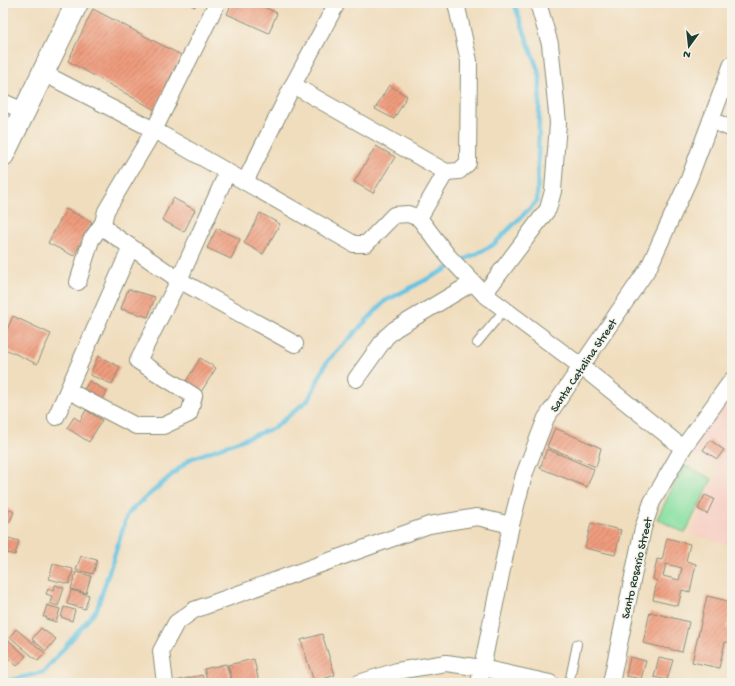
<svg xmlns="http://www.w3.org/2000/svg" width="735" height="686" font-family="'Gochi Hand',sans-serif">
<defs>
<pattern id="building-hatch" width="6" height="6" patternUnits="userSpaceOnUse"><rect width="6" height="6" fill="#ef9c7e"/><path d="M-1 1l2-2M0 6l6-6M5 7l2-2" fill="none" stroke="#c18068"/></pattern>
</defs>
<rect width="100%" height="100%" fill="#f7f3e8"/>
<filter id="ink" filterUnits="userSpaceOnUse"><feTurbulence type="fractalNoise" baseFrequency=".025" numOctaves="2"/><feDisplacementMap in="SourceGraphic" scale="8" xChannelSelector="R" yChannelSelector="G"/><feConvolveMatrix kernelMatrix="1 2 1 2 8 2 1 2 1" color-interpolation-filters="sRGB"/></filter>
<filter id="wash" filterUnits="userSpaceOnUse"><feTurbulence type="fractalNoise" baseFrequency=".012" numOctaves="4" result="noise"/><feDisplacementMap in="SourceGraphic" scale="16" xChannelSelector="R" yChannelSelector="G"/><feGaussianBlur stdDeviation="0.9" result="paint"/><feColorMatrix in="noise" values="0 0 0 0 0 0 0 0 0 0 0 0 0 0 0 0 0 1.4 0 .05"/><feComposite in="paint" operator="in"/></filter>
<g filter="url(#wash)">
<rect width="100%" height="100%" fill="#f0ddbd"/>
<path fill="#f7d1c6" d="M 732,388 L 732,546 L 690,534 L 719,469 L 685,450 Z"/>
<path fill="#8ae0a3" stroke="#548e6c" d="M 684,465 L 712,479 L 685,533 L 657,519 Z"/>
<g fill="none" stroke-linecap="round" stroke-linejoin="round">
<path stroke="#62c2e1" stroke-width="4.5" d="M 3,682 L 44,672 L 97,609 L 128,513 L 190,459 L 274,428 L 309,399 L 326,363 L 385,301 L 493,245 L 537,201 L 540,76 L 514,3"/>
</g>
<g id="blocks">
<g fill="url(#building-hatch)" fill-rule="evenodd">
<path d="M 187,3 L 196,3 L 195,7 Z"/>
<path d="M 232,3 L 255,3 L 277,13 L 269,33 L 227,14 Z"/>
<path d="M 93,9 L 181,55 L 155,110 L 68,61 Z"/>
<path d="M 389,85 L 407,96 L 394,119 L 375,109 Z"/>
<path d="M 376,146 L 395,157 L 373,193 L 354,182 Z"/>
<path d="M 173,198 L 195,210 L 184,232 L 162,220 Z"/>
<path d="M 66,209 L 92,222 L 74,256 L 48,243 Z"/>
<path d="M 260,213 L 280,224 L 263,254 L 244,243 Z"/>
<path d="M 217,228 L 240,239 L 231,259 L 207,248 Z"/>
<path d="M 128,289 L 155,297 L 148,317 L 121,309 Z"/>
<path d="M 13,316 L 51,334 L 37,364 L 3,348 L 3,338 Z"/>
<path d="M 98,356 L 120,367 L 112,384 L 90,375 Z"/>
<path d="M 200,358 L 216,368 L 201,392 L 185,383 Z"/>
<path d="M 89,381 L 107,391 L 101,404 L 82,393 Z"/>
<path d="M 86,410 L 102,420 L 89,442 L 67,428 L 74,417 L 80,421 Z"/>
<path d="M 555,428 L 601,448 L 596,467 L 547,447 Z"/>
<path d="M 710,440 L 724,450 L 717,459 L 703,450 Z"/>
<path d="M 547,449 L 594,469 L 587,487 L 540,468 Z"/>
<path d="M 705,495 L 714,499 L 707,514 L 698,509 Z"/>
<path d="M 3,506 L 14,512 L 9,523 L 3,520 Z"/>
<path d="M 591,523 L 621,530 L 615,555 L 585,548 Z"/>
<path d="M 5,537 L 19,541 L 15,555 L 3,552 Z"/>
<path d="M 667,538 L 690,544 L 686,561 L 696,564 L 690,592 L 682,590 L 678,606 L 653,600 L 657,581 L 653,579 L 657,559 L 662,560 ZM 666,564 L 682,568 L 679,580 L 663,576 Z"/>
<path d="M 81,556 L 97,560 L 93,574 L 76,570 Z"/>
<path d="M 53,564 L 73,569 L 69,584 L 49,579 Z"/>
<path d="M 76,572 L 91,576 L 86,593 L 71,589 Z"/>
<path d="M 55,585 L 64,588 L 58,606 L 50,603 L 52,596 L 46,594 L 48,589 L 54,590 Z"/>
<path d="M 71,590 L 89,595 L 85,609 L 67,604 Z"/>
<path d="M 707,596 L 732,602 L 727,629 L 732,629 L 732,635 L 730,642 L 725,642 L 719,668 L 692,662 Z"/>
<path d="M 47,605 L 60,609 L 56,622 L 46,619 L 47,617 L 43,617 Z"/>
<path d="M 64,607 L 75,610 L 72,621 L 61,617 Z"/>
<path d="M 650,612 L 689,622 L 682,652 L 643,643 Z"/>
<path d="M 41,628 L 56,639 L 46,651 L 32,639 Z"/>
<path d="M 16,629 L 45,653 L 38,661 L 10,637 Z"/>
<path d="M 322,634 L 335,675 L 314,682 L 301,640 Z"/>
<path d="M 6,638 L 26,656 L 17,666 L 3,654 L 3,642 Z"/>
<path d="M 630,657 L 646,661 L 641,679 L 626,676 Z"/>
<path d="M 659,657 L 673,660 L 667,680 L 654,677 Z"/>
<path d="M 254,659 L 259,683 L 233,683 L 228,665 Z"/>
<path d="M 226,664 L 232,683 L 208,683 L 204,669 Z"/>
<path d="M 202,675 L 205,683 L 171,683 L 171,682 Z"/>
</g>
</g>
</g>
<g filter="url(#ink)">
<use href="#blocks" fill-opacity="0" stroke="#888d78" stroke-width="1"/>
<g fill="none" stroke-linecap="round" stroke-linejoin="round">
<g stroke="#888d78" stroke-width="10">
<g id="service">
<path d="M 477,343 L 505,309"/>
<path d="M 569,683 L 577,644"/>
</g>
</g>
<g stroke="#888d78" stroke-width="18">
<g id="minor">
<path d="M 217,3 L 154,130 L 106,211 L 103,223 L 109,232 L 179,280 L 295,344"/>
<path d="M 43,73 L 154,130 L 354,244 L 366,244 L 394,215 L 408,214 L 419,218 L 448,256 L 484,294 L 582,367 L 683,448"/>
<path d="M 293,85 L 446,172 L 459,171 L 468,163 L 469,61 L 456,3"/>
<path d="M 3,102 L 24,111"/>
<path d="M 711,120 L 732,129"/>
<path d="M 245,182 L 293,85 L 337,3"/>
<path d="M 419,218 L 446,172"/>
<path d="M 78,282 L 91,240 L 103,223"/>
<path d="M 484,294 L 548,209 L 553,191 L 558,123 L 550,44 L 538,3"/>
<path d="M 356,379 L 386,337 L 395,329 L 472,283"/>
<path d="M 69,391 L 136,426 L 163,426 L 189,414 L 194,396 L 138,361 L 179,280 L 227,173"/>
<path d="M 56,417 L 131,247"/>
<path d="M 165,683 L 161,651 L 176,623 L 194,610 L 429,525 L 477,517 L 511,525"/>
<path d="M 359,683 L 397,671 L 446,663 L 482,668 L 550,683"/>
<path d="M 479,683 L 511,525 L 524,475 L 546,418 L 649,267 L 689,179 L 732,64"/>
<path d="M 611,683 L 643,528 L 652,502 L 683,448 L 732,380"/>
</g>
</g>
<g stroke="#888d78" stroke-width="24">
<path id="trunk" d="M 3,155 L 77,3"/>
</g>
<use href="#service" stroke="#fff" stroke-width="8"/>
<use href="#minor" stroke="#fff" stroke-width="16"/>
<use href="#trunk" stroke="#fff" stroke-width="22"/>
</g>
</g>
<g text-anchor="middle" stroke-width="3" stroke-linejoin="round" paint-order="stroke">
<g font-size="12" fill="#1f3d34" stroke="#f7f3e8">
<text transform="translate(583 365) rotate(-56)" y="4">Santa Catalina Street</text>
<text transform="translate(636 568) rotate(-77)" y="4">Santo Rosario Street</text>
</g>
</g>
<rect width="735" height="686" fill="none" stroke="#f7f3e8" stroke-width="16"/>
<g transform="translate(689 46) rotate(195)" stroke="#f7f3e8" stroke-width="3" paint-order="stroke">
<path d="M0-3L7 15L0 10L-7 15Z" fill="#1f3d34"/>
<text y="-6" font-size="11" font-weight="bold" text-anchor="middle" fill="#1f3d34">N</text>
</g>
</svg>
